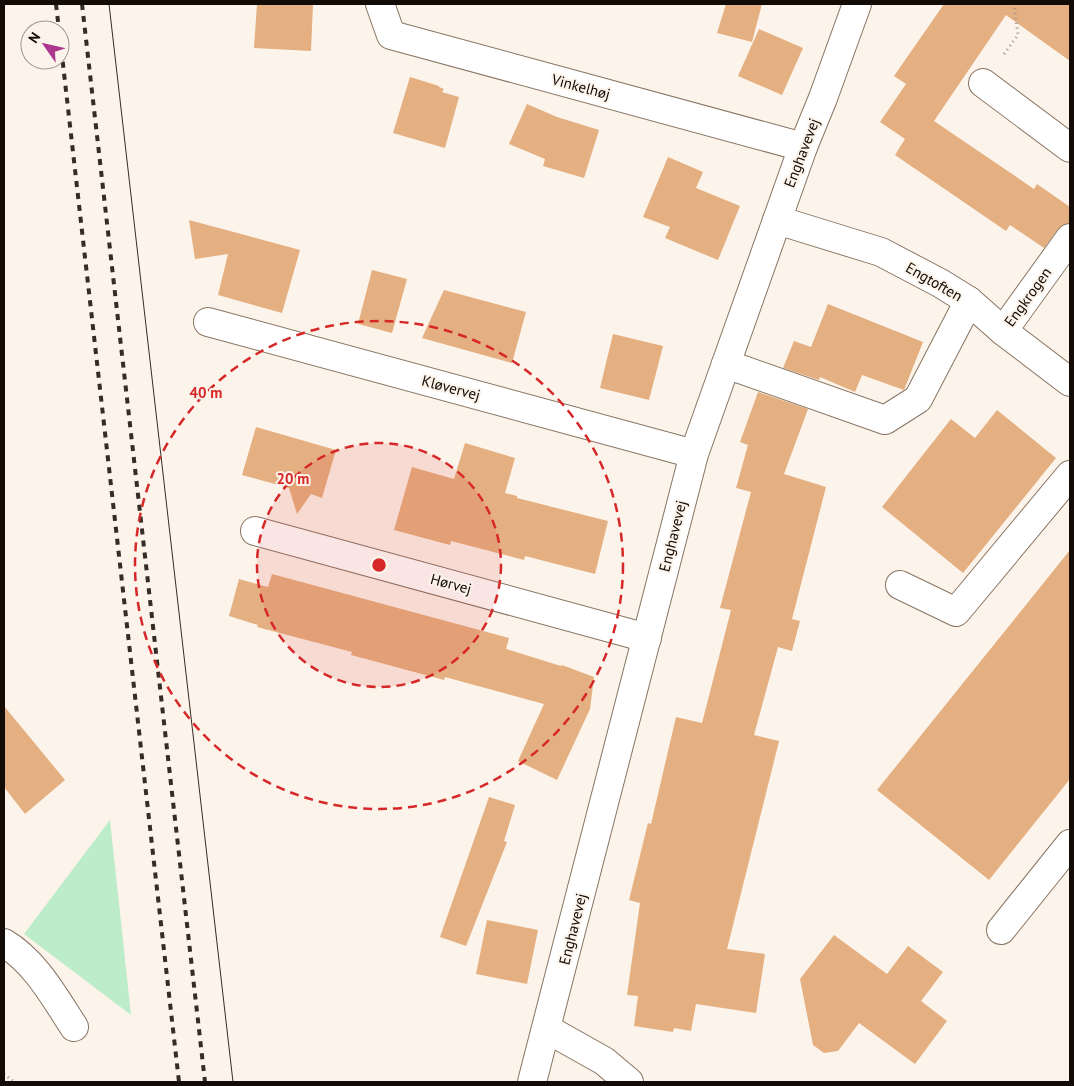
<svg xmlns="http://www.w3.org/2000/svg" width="1074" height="1086" font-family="'PT Sans',sans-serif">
<rect width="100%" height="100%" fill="#fcf3ea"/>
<path fill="#bdecca" d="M 110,820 L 131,1015 L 24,934 Z"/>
<g fill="#e5b081">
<path d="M 257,4 L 313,4 L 311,51 L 254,48 Z"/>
<path d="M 726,4 L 762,4 L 752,42 L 717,33 Z"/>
<path d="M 944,4 L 1070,4 L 1070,61 L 1006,15 L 934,121 L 1034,189 L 1037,184 L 1070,207 L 1070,223 L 1058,229 L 1044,248 L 1010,225 L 1006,231 L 895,155 L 905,139 L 880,122 L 906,84 L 894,76 Z"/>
<path d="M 759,29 L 803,48 L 782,95 L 738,76 Z"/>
<path d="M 410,77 L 439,86 L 439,87 L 444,89 L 442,92 L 459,97 L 445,148 L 393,133 Z"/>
<path d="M 527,104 L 557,117 L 599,130 L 584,178 L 543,166 L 545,159 L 509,144 Z"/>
<path d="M 668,157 L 703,172 L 696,188 L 740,206 L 718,260 L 665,238 L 670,227 L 643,217 Z"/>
<path d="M 189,220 L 300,250 L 282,313 L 218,295 L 228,254 L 195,259 Z"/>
<path d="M 372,270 L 407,279 L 392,333 L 358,324 Z"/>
<path d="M 444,290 L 526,312 L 512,363 L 422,338 Z"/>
<path d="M 828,304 L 923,342 L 904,390 L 862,375 L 855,392 L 820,377 L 819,380 L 783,368 L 794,341 L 811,347 Z"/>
<path d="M 613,334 L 663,346 L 649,400 L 600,388 Z"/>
<path d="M 758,392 L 808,409 L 784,474 L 826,487 L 792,619 L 800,621 L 792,651 L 778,647 L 754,735 L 779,741 L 727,949 L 765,954 L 756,1013 L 696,1004 L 691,1031 L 674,1028 L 673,1032 L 634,1026 L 638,996 L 627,995 L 640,903 L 629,900 L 648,823 L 651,824 L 676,717 L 702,723 L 731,610 L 720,608 L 751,492 L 736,488 L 748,445 L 740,442 Z"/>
<path d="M 997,410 L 1056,458 L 963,573 L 882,507 L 951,419 L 975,438 Z"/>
<path d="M 256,427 L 336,450 L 322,498 L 311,494 L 297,514 L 289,488 L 242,475 Z"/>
<path d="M 465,443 L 515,458 L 505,493 L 517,496 L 517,498 L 608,521 L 595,574 L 525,556 L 524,560 L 451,541 L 450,545 L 394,530 L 412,467 L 454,479 Z"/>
<path d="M 1070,550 L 1070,779 L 989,880 L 877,790 Z"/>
<path d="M 272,574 L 509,638 L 506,649 L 561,666 L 562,665 L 594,677 L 590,709 L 557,780 L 518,761 L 544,704 L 445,677 L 444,680 L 351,655 L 352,652 L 257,627 L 258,625 L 229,616 L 239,579 L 268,587 Z"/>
<path d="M 4,706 L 65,780 L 25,814 L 4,787 Z"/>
<path d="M 489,797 L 515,805 L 504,841 L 507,842 L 466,946 L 440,937 Z"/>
<path d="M 487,920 L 538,930 L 527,984 L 476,974 Z"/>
<path d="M 834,935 L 887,974 L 908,946 L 943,972 L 921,1001 L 947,1021 L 915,1064 L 859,1023 L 838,1051 L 824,1053 L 813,1045 L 800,979 Z"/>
</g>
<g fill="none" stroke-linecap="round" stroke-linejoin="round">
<g stroke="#897462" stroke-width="30">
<g id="minor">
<path d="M 380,4 L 391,35 L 803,147"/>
<path d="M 983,83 L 1070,148"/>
<path d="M 777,220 L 881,252 L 940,283 L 969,301 L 1003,331 L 1070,382"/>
<path d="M 208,322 L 694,454"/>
<path d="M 1003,331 L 1070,238"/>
<path d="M 726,364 L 885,420 L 918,399 L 969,301"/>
<path d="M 255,531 L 647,638"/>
<path d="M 900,585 L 956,612 L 1070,475"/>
<path d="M 1001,930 L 1070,844"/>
<path d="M 4,943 C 35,961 55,998 74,1027"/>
<path d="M 547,1029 L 604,1061 L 629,1082"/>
<path d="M 532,1082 L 694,454 L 803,147 L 823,98 L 857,4"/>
</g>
</g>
<g stroke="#9c948c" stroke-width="3" stroke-dasharray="1 4" stroke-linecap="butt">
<path d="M 1004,54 L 1018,35 L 1014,4"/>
<path d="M 4,1074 L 14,1082"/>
</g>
<use href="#minor" stroke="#fff" stroke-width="28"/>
<path stroke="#342c26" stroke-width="1" d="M 109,4 L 233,1082"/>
<g stroke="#342c26" stroke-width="4" stroke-dasharray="6 6" stroke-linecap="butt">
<path d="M 56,4 L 59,30"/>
<path d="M 82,4 L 205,1082"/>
<path d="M 60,38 L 179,1082"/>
</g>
</g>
<circle cx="379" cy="565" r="122" fill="#d62828" fill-opacity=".12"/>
<g fill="none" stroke="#d62828" stroke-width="2.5" stroke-dasharray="9 6">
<circle cx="379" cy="565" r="122"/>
<circle cx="379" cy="565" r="244"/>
</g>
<g text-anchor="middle" stroke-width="4" stroke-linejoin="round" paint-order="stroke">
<g font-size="15" fill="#130b05" stroke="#fcf3ea">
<text transform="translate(581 87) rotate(15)" y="5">Vinkelhøj</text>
<text transform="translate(802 153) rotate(-69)" y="5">Enghavevej</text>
<text transform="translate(934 282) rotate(30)" y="5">Engtoften</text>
<text transform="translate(1028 297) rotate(-54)" y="5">Engkrogen</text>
<text transform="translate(451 388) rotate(15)" y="5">Kløvervej</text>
<text transform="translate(673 536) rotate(-76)" y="5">Enghavevej</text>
<text transform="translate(451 584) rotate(15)" y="5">Hørvej</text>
<text transform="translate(573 929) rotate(-76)" y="5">Enghavevej</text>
</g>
</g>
<circle cx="379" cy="565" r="8" fill="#d62828" stroke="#fcf3ea" stroke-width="2.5"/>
<g font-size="15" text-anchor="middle" font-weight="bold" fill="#d62828" stroke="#fcf3ea" stroke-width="4" stroke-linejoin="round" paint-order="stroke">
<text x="206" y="398">40 m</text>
<text x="293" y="484">20 m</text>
</g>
<rect width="1074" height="1086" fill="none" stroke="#130b05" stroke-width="10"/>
<g transform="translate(45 45) rotate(304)"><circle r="24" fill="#fcf3ea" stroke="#9f968e"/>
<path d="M0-4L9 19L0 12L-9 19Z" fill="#ac378e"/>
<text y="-8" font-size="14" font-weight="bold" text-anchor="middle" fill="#130b05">N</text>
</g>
</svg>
